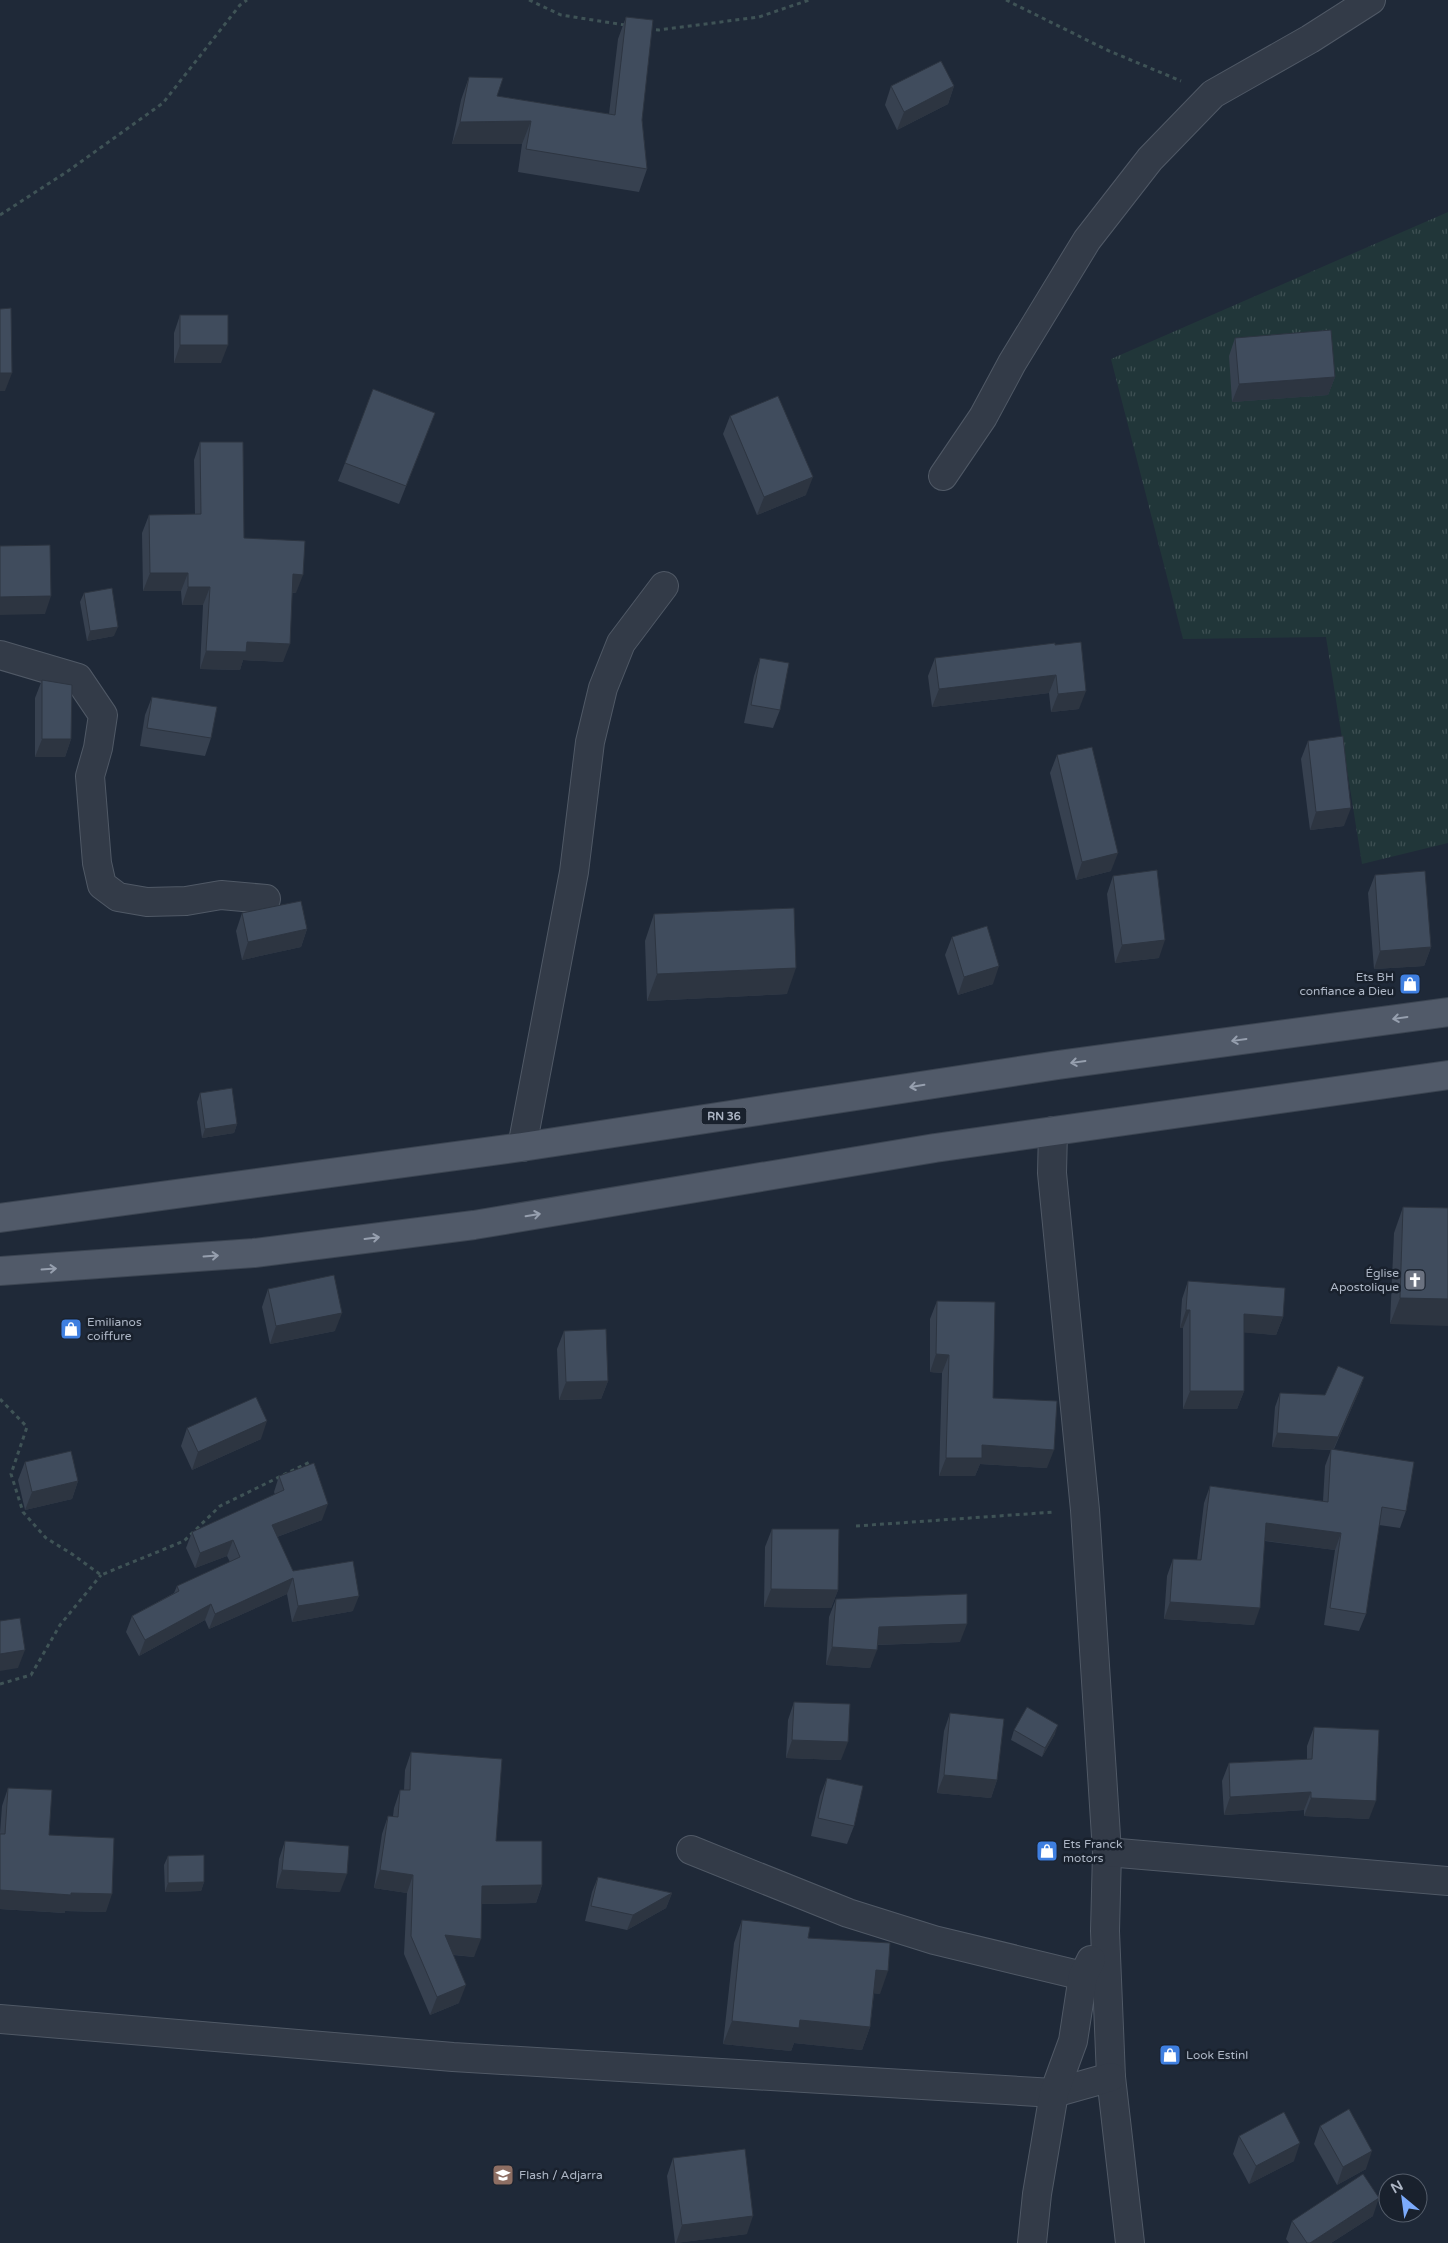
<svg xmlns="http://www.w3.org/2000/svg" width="1448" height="2243" font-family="'Varela Round',sans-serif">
<defs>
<pattern id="grass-tufts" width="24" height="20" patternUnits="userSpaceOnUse" patternTransform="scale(1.25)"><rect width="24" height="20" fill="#213639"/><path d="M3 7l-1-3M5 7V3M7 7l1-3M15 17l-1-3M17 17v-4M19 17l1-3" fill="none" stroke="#3f5154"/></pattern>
</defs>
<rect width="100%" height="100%" fill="#1f2938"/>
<path fill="url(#grass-tufts)" d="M 1448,212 L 1448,843 L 1362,864 L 1326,637 L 1183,639 L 1111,359 Z"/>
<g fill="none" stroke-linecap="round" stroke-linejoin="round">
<g stroke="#505966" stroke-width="30">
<g id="minor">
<path d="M 943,476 L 983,417 L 1012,363 L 1087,240 L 1150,159 L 1213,94 L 1310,39 L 1371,0"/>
<path d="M 0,655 L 78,678 L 103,715 L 98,748 L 90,776 L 97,863 L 102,885 L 118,897 L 147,902 L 186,901 L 221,895 L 266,899"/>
<path d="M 1053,1131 L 1052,1173 L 1085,1510 L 1107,1852 L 1105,1931 L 1111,2077 L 1130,2243"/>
<path d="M 522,1147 L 574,872 L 590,742 L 603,688 L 621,643 L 664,586"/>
<path d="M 691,1850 L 848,1913 L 934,1940 L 1083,1976"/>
<path d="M 1107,1852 L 1448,1881"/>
<path d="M 0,2019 L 453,2057 L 1054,2093 L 1111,2077"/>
<path d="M 1032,2243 L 1037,2194 L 1054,2093 L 1073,2041 L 1083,1976 L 1091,1960"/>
</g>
</g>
<g stroke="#3c4552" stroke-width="30">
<g id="primary">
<path d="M 0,1218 L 522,1147 L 1058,1065 L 1448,1012"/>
<path d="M 0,1271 L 254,1253 L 474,1225 L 935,1148 L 1448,1075"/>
</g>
</g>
<g stroke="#3f5356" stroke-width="3" stroke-dasharray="4 4" stroke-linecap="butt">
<path d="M 529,0 L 561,15 L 625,25"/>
<path d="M 1006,0 L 1107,50 L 1181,81"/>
<path d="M 648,29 L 659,30 L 759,17 L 809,0"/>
<path d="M 0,215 L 68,171 L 163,103 L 240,5 L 247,0"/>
<path d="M 0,1399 L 27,1427 L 11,1474 L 23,1512 L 46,1538 L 72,1554 L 101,1575 L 184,1541 L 220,1506 L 312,1461"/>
<path d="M 856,1526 L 1055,1512"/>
<path d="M 0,1684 L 31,1675 L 60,1625 L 101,1575"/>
</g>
<use href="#minor" stroke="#333b48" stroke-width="28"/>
<use href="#primary" stroke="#515a69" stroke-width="28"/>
</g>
<g fill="#374150">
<path d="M 626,17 L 642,120 L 647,169 L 639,192 L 518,172 L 522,144 L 452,144 L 461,100 L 469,77 L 497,96 L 609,114 L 618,39 Z"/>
<path d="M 891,86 L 954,86 L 948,104 L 897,130 L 885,105 Z"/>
<path d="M 180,315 L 221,363 L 174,363 L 174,333 Z"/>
<path d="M 1235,338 L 1335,377 L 1328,395 L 1232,402 L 1229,356 Z"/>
<path d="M 435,413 L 399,504 L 338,481 L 345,463 Z"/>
<path d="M 730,416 L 806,495 L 757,515 L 723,434 Z"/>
<path d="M 200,442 L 244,538 L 296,593 L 292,593 L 283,662 L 243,660 L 240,670 L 200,669 L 203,605 L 182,605 L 181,591 L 143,591 L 142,533 L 149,515 L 195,514 L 194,460 Z"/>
<path d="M 84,593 L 114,636 L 87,641 L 80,602 Z"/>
<path d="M 1055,645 L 1079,709 L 1051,712 L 1049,693 L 932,707 L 928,676 L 935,658 Z"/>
<path d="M 760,658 L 780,710 L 773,728 L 744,723 L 754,676 Z"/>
<path d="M 42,680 L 71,739 L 65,757 L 35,757 L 35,698 Z"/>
<path d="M 152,697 L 211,738 L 205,756 L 140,746 L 145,715 Z"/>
<path d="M 1308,741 L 1344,826 L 1310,830 L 1301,759 Z"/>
<path d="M 1057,755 L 1111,871 L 1076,880 L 1050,773 Z"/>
<path d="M 1375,875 L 1431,947 L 1424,966 L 1374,969 L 1368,893 Z"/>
<path d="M 1113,876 L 1159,958 L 1115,963 L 1107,894 Z"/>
<path d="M 242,913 L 307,929 L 301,947 L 242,960 L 236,931 Z"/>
<path d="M 654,914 L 787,994 L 647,1001 L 645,941 Z"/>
<path d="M 952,937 L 993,984 L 958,995 L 945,955 Z"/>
<path d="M 200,1093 L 237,1124 L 234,1133 L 202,1138 L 197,1102 Z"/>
<path d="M 1403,1207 L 1448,1208 L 1390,1324 L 1394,1233 Z"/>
<path d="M 1188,1281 L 1283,1317 L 1276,1335 L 1244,1332 L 1244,1391 L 1237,1409 L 1183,1409 L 1183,1328 L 1180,1328 L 1182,1299 Z"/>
<path d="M 268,1289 L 335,1331 L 270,1344 L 262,1307 Z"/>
<path d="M 937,1301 L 993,1398 L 1047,1468 L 980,1464 L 975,1476 L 939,1476 L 942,1373 L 930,1372 L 930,1319 Z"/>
<path d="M 564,1331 L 608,1381 L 601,1399 L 559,1400 L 557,1349 Z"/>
<path d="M 1364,1377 L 1359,1391 L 1334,1449 L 1406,1511 L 1400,1528 L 1379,1525 L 1366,1614 L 1359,1631 L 1324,1625 L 1335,1550 L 1265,1541 L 1254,1625 L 1164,1619 L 1167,1576 L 1173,1559 L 1197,1560 L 1204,1503 L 1210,1486 L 1323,1501 L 1325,1466 L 1331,1450 L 1272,1447 L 1275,1407 L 1280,1393 L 1325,1395 Z"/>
<path d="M 187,1428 L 261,1439 L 192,1470 L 181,1446 Z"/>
<path d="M 25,1462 L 78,1481 L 72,1499 L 25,1510 L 18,1480 Z"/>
<path d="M 279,1476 L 322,1520 L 277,1537 L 293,1571 L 353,1611 L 292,1622 L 287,1594 L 209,1629 L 205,1620 L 139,1656 L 126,1632 L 132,1616 L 174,1593 L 177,1586 L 230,1562 L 227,1556 L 195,1568 L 186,1548 L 192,1532 L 275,1495 L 274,1492 Z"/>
<path d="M 772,1529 L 838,1590 L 831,1608 L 764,1607 L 765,1547 Z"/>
<path d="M 836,1599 L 960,1642 L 877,1645 L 870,1668 L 826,1665 L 829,1617 Z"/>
<path d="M 794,1702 L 841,1760 L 786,1758 L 788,1720 Z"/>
<path d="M 950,1713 L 997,1780 L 991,1798 L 937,1793 L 944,1731 Z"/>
<path d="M 1314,1727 L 1369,1819 L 1304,1816 L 1304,1810 L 1224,1815 L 1222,1781 L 1229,1763 L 1307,1759 L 1307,1746 Z"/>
<path d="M 1014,1730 L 1055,1734 L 1042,1757 L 1011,1740 Z"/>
<path d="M 411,1752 L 496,1841 L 542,1885 L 536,1903 L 482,1904 L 474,1957 L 453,1955 L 459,2003 L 430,2015 L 404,1954 L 407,1893 L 374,1888 L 382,1834 L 388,1816 L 393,1816 L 394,1808 L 400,1790 L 404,1790 L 405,1770 Z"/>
<path d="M 827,1778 L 854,1826 L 847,1844 L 811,1836 L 820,1796 Z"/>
<path d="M 8,1788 L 49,1835 L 106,1912 L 65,1911 L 65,1913 L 0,1909 L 0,1833 L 2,1806 Z"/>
<path d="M 285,1841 L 340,1892 L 276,1888 L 279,1859 Z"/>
<path d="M 168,1856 L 204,1882 L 201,1891 L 165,1892 L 164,1865 Z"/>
<path d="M 598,1877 L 672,1893 L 666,1908 L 627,1930 L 585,1921 L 592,1892 Z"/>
<path d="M 742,1920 L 808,1938 L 880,1994 L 874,1993 L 870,2027 L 862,2050 L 794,2043 L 791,2051 L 723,2044 L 734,1943 Z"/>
<path d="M 1320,2126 L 1366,2169 L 1337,2185 L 1314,2144 Z"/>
<path d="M 1239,2136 L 1294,2161 L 1249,2184 L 1233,2154 Z"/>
<path d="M 673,2158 L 747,2234 L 675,2243 L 667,2176 Z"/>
<path d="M 1373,2216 L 1331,2243 L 1289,2243 L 1286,2239 L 1292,2221 Z"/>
</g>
<g fill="#2d3541">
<path d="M 954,86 L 948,104 L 897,130 L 904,112 Z"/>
<path d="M 531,121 L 522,144 L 452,144 L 460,122 Z"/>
<path d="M 180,345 L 228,345 L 221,363 L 174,363 Z"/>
<path d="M 0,373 L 12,373 L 5,391 L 0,391 Z"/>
<path d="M 1335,377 L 1328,395 L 1232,402 L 1239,384 Z"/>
<path d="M 813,477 L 806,495 L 757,515 L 764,497 Z"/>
<path d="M 150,573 L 188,573 L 181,591 L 143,591 Z"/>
<path d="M 293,574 L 303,575 L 296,593 L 286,592 Z"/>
<path d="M 188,587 L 210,587 L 203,605 L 182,605 Z"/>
<path d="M 51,596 L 45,614 L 0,615 L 0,597 Z"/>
<path d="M 118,627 L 114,636 L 87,641 L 90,631 Z"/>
<path d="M 247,642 L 290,644 L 283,662 L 243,660 L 240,670 L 200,669 L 206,651 Z"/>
<path d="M 1056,675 L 1049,693 L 932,707 L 939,689 Z"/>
<path d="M 1086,691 L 1079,709 L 1051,712 L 1058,694 Z"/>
<path d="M 42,739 L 71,739 L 65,757 L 35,757 Z"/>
<path d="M 1351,808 L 1344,826 L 1310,830 L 1316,812 Z"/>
<path d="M 1118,853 L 1111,871 L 1076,880 L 1082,862 Z"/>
<path d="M 307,929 L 301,947 L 242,960 L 248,942 Z"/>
<path d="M 1165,940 L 1159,958 L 1115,963 L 1122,945 Z"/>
<path d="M 1431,947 L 1424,966 L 1374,969 L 1380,951 Z"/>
<path d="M 999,966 L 993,984 L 958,995 L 964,977 Z"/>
<path d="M 796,968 L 787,994 L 647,1001 L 657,974 Z"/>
<path d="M 237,1124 L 234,1133 L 202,1138 L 205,1129 Z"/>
<path d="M 1400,1298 L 1448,1299 L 1448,1326 L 1390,1324 Z"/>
<path d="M 1186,1310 L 1190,1310 L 1183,1328 L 1180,1328 Z"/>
<path d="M 342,1313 L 335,1331 L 270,1344 L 276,1326 Z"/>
<path d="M 1244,1314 L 1283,1317 L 1276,1335 L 1237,1332 Z"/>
<path d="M 936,1354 L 949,1355 L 942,1373 L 930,1372 Z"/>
<path d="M 1364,1377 L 1359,1391 L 1333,1450 L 1272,1447 L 1277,1433 Z"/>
<path d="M 608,1381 L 601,1399 L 559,1400 L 566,1382 Z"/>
<path d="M 1190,1391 L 1244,1391 L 1237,1409 L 1183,1409 Z"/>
<path d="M 267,1421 L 261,1439 L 192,1470 L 198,1452 Z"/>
<path d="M 982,1445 L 1054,1450 L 1047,1468 L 980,1464 L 975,1476 L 939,1476 L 946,1458 Z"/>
<path d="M 78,1481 L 72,1499 L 25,1510 L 32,1492 Z"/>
<path d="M 328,1504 L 322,1520 L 266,1541 L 272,1525 Z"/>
<path d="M 1266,1523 L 1341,1533 L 1335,1550 L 1260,1540 Z"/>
<path d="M 233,1540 L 227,1556 L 195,1568 L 200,1553 Z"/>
<path d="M 293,1578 L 287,1594 L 209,1629 L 215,1614 Z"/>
<path d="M 771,1589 L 838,1590 L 831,1608 L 764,1607 Z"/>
<path d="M 359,1596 L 353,1611 L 292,1622 L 298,1606 Z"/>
<path d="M 1170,1602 L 1260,1608 L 1254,1625 L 1164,1619 Z"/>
<path d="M 211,1604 L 205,1620 L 139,1656 L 145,1640 Z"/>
<path d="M 967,1624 L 960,1642 L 872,1645 L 879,1627 Z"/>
<path d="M 832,1647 L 877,1650 L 870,1668 L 826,1665 Z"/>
<path d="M 25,1650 L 18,1668 L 0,1671 L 0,1654 Z"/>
<path d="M 1058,1725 L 1055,1734 L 1042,1757 L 1045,1748 Z"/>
<path d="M 792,1740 L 848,1742 L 841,1760 L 786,1758 Z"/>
<path d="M 944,1775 L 997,1780 L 991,1798 L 937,1793 Z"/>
<path d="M 1311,1792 L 1304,1810 L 1224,1815 L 1230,1797 Z"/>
<path d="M 1311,1798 L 1376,1801 L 1369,1819 L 1304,1816 Z"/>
<path d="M 282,1870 L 347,1874 L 340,1892 L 276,1888 Z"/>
<path d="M 380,1870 L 413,1875 L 407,1893 L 374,1888 Z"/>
<path d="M 204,1882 L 201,1891 L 165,1892 L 168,1883 Z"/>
<path d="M 542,1885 L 536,1903 L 475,1904 L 482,1886 Z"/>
<path d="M 0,1890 L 71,1893 L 112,1894 L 106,1912 L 65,1911 L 65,1913 L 0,1909 Z"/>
<path d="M 672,1893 L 666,1908 L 627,1930 L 633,1915 Z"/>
<path d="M 445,1935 L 481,1939 L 474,1957 L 438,1953 Z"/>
<path d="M 876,1970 L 888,1971 L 880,1994 L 868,1993 Z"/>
<path d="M 466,1985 L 459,2003 L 430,2015 L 437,1997 Z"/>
<path d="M 800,2020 L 870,2027 L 862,2050 L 794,2043 L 791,2051 L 723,2044 L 732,2021 Z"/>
<path d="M 1300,2143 L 1294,2161 L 1249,2184 L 1256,2166 Z"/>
<path d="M 1372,2151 L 1366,2169 L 1337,2185 L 1343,2167 Z"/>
<path d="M 1379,2198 L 1373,2216 L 1331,2243 L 1310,2243 Z"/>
<path d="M 753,2216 L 747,2234 L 676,2243 L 682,2225 Z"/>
</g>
<g fill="#404c5d" stroke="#2d3541">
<path d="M 626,17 L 653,20 L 642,120 L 647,169 L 526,149 L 531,121 L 460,122 L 469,77 L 503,78 L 497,96 L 615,115 Z"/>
<path d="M 941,61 L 954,86 L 904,112 L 891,86 Z"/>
<path d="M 11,308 L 12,373 L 0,373 L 0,309 Z"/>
<rect x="180" y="315" width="48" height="30"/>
<path d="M 1331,330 L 1335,377 L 1239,384 L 1235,338 Z"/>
<path d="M 373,389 L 435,413 L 406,486 L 345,463 Z"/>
<path d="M 778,396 L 813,477 L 764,497 L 730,416 Z"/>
<path d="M 200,442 L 243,442 L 244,538 L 305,541 L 303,575 L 293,574 L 290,644 L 247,642 L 246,652 L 206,651 L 210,587 L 188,587 L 188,573 L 150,573 L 149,515 L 201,514 Z"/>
<path d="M 50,545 L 51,596 L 0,597 L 0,546 Z"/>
<path d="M 112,588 L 118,627 L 90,631 L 84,593 Z"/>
<path d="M 1081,642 L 1086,691 L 1058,694 L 1056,675 L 939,689 L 935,658 L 1055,643 L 1055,645 Z"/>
<path d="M 760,658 L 789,663 L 780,710 L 751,705 Z"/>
<path d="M 42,680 L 72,685 L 71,739 L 42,739 Z"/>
<path d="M 152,697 L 217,707 L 211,738 L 147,728 Z"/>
<path d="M 1343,736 L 1351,808 L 1316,812 L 1308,741 Z"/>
<path d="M 1092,747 L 1118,853 L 1082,862 L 1057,755 Z"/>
<path d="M 1157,870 L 1165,940 L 1122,945 L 1113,876 Z"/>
<path d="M 1425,871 L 1431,947 L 1380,951 L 1375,875 Z"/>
<path d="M 301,901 L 307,929 L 248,942 L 242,913 Z"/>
<path d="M 794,908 L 796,968 L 657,974 L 654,914 Z"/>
<path d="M 987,926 L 999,966 L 964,977 L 952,937 Z"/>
<path d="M 232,1088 L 237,1124 L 205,1129 L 200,1093 Z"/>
<path d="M 1403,1207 L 1448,1208 L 1448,1299 L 1400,1298 Z"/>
<path d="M 334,1275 L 342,1313 L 276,1326 L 268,1289 Z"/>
<path d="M 1188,1281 L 1285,1288 L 1283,1317 L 1244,1314 L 1244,1391 L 1190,1391 L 1190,1310 L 1186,1310 Z"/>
<path d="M 937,1301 L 995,1302 L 993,1398 L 1057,1401 L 1054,1450 L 982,1445 L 982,1458 L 946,1458 L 949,1355 L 936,1354 Z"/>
<path d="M 606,1329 L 608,1381 L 566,1382 L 564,1331 Z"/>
<path d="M 1338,1366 L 1364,1377 L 1338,1437 L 1277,1433 L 1280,1393 L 1325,1395 Z"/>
<path d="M 256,1397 L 267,1421 L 198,1452 L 187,1428 Z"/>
<path d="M 1331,1449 L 1414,1462 L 1406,1511 L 1382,1507 L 1366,1614 L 1330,1608 L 1341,1533 L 1266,1523 L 1260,1608 L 1170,1602 L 1173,1559 L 1201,1560 L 1210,1486 L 1328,1502 Z"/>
<path d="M 71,1451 L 78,1481 L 32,1492 L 25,1462 Z"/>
<path d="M 314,1463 L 328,1504 L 272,1525 L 293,1571 L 353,1561 L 359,1596 L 298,1606 L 293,1578 L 215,1614 L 211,1604 L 145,1640 L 132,1616 L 179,1591 L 177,1586 L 240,1557 L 233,1540 L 200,1553 L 192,1532 L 284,1490 L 279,1476 Z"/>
<path d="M 772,1529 L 839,1529 L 838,1590 L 771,1589 Z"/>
<path d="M 967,1594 L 967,1624 L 879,1627 L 877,1650 L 832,1647 L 836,1599 Z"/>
<path d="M 20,1618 L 25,1650 L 0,1654 L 0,1621 Z"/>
<path d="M 794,1702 L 850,1704 L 848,1742 L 792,1740 Z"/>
<path d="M 1027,1707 L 1058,1725 L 1045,1748 L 1014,1730 Z"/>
<path d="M 950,1713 L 1004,1719 L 997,1780 L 944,1775 Z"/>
<path d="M 1314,1727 L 1379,1730 L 1376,1801 L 1311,1798 L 1311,1792 L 1230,1797 L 1229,1763 L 1312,1759 Z"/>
<path d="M 411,1752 L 502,1759 L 496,1841 L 542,1841 L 542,1885 L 482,1886 L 481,1939 L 445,1935 L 466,1985 L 437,1997 L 411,1936 L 413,1875 L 380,1870 L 388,1816 L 398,1817 L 400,1790 L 410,1790 Z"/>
<path d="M 827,1778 L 863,1786 L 854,1826 L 818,1818 Z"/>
<path d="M 8,1788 L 52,1790 L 49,1835 L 114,1838 L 112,1894 L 71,1893 L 71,1895 L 0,1890 L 0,1834 L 5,1834 Z"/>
<path d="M 285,1841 L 349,1846 L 347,1874 L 282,1870 Z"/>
<path d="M 204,1855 L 204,1882 L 168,1883 L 168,1856 Z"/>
<path d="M 598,1877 L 672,1893 L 633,1915 L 591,1906 Z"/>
<path d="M 742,1920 L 810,1927 L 808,1938 L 890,1943 L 888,1971 L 876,1970 L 870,2027 L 800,2020 L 799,2028 L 732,2021 Z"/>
<path d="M 1349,2109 L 1372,2151 L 1343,2167 L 1320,2126 Z"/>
<path d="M 1284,2112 L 1300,2143 L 1256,2166 L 1239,2136 Z"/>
<path d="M 745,2149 L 753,2216 L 682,2225 L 673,2158 Z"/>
<path d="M 1363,2174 L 1379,2198 L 1310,2243 L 1307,2243 L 1292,2221 Z"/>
</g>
<defs><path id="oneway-shaft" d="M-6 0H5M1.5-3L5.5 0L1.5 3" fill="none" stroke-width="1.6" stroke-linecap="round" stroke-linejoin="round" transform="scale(1.25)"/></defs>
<g stroke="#969fae">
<use href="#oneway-shaft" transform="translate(1400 1018) rotate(172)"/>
<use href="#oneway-shaft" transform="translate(1239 1040) rotate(172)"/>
<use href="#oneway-shaft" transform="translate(1078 1062) rotate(172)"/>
<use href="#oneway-shaft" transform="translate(917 1086) rotate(171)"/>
<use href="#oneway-shaft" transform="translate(533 1215) rotate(-9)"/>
<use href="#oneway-shaft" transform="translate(372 1238) rotate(-7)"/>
<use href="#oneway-shaft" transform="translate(211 1256) rotate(-4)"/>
<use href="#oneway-shaft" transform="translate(49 1269) rotate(-4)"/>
</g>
<defs>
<g id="shop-square" transform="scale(1.125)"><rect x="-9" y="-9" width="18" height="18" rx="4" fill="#3f7fe0" stroke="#19212d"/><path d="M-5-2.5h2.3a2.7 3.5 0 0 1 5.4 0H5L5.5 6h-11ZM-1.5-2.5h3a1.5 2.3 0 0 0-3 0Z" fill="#fff"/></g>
<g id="church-square" transform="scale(1.125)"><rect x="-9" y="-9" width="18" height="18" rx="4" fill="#6b7280" stroke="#19212d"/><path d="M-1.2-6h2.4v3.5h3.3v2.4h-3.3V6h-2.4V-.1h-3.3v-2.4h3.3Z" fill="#fff"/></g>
<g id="university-square" transform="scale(1.125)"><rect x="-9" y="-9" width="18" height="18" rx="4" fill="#8d6e63" stroke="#19212d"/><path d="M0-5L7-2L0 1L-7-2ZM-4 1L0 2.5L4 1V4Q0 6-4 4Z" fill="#fff"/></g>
</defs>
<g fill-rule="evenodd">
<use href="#shop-square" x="1410" y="984"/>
<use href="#church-square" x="1415" y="1280"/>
<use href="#shop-square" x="71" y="1329"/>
<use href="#shop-square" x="1047" y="1851"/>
<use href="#shop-square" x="1170" y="2055"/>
<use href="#university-square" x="503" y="2175"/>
</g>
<g text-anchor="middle" stroke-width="5" stroke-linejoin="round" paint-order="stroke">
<rect fill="#19212d" stroke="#818997" stroke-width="1" x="701.5" y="1107.5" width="45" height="17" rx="4"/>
<g font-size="11" font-weight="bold" fill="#adb6c5">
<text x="724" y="1120">RN 36</text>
</g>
<g font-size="12" fill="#adb6c5" stroke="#19212d" text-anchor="start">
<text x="1394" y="981" text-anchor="end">Ets BH<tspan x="1394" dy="14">confiance a Dieu</tspan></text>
<text x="1399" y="1277" text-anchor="end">Église<tspan x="1399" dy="14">Apostolique</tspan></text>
<text x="87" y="1326">Emilianos<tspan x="87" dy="14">coiffure</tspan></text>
<text x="1063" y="1848">Ets Franck<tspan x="1063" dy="14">motors</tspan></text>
<text x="1186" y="2059">Look Estinl</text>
<text x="519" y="2179">Flash / Adjarra</text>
</g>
</g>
<g transform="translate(1403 2198) rotate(331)"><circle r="24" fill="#19212d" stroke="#545d6a"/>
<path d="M0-4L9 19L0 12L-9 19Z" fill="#7cabfb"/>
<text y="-8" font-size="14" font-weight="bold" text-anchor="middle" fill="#adb6c5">N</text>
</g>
</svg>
